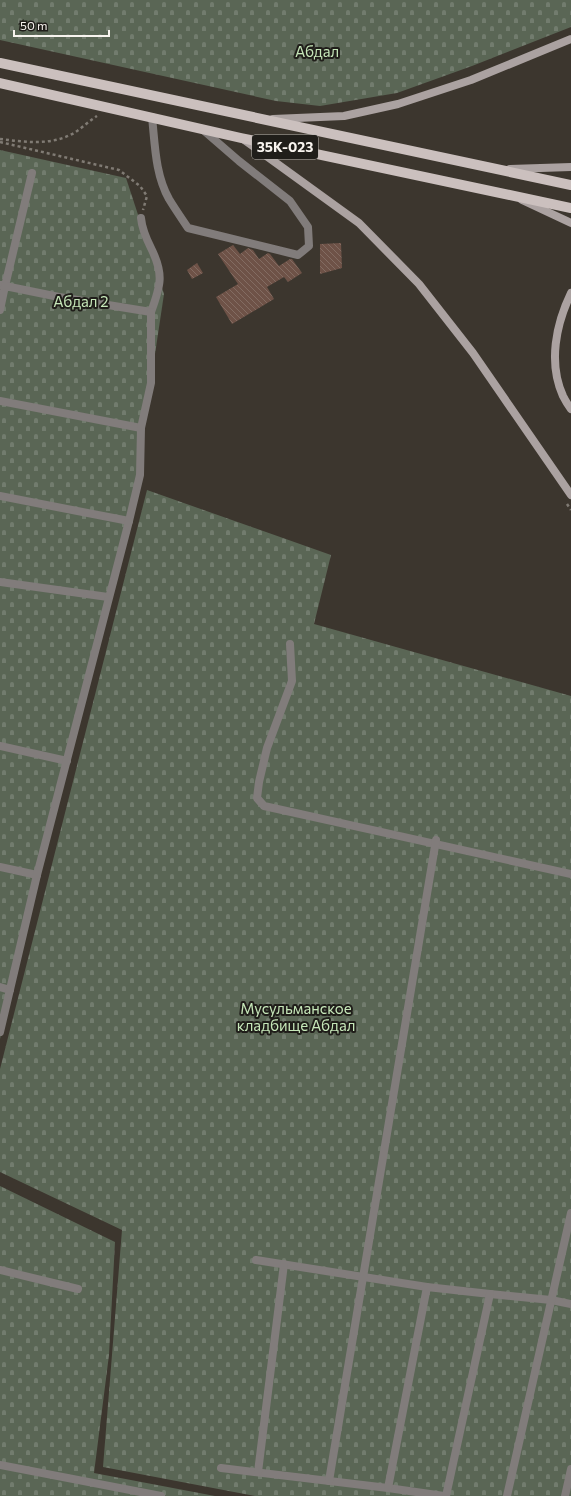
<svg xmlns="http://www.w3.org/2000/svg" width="571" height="1496" font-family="Commissioner,sans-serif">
<defs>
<pattern id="cemetery-stones" width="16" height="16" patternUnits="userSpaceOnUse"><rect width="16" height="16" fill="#5a6655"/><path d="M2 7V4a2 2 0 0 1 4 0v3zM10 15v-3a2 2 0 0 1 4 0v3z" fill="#727c6e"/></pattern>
<pattern id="building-back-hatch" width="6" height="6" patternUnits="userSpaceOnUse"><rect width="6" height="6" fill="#6e5247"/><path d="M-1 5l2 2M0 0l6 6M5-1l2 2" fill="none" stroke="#836c62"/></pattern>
</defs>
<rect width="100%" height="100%" fill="#3c362e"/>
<g fill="url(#cemetery-stones)">
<path d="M 0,0 L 571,0 L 571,27 L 472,66 L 397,93 L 320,106 L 276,101 L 0,40 Z"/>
<path d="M 0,150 L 126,178 L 164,294 L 137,474 L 0,1039 Z"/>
<path d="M 147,490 L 331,555 L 314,624 L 571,696 L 571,1496 L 255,1496 L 103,1467 L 122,1230 L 0,1172 L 0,1069 Z"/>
<path d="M 0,1186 L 115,1242 L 109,1355 L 94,1473 L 215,1496 L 0,1496 Z"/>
</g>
<g fill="url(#building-back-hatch)">
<path d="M 341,243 L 342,268 L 320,274 L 320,244 Z"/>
<path d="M 233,245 L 240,254 L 248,248 L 253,250 L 259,259 L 268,253 L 270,254 L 279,266 L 290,259 L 292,259 L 302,273 L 288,282 L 284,277 L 267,287 L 274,299 L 232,324 L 216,297 L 238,284 L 218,254 Z"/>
<path d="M 197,263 L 203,273 L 192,279 L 187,270 Z"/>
</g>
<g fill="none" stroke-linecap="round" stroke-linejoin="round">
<g stroke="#807b74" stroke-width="2.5" stroke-dasharray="3 3" stroke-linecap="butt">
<path d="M 0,139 C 25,142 51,146 74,133 C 82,128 89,121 97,116"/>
<path d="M 0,142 L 119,170 L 140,186 L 147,196 L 143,210"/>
<path d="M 567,504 L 571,510"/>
</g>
<g stroke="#817c7b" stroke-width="8">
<path d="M 152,117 C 155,144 155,174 169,199 C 175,209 182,219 188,228 L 298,255 L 309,246 L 308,227 L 290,201 L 239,161 L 202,129"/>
<path d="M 1,285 L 5,286 L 32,173"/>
<path d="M 0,310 L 5,286 L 59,297 L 151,312 C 161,285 164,274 151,248 C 146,238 142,229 141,218"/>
<path d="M 0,401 L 141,428"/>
<path d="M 0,496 L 129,521"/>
<path d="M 0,582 L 108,597"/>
<path d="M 290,644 L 292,681 L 267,748 L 259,782 L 257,798 L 264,806 L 571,874"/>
<path d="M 0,746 L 67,761"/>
<path d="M 0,867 L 37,875"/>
<path d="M 0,987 L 10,990"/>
<path d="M 0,1032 L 37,875 L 129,521 L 140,475 L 141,428 L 151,383 L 151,312"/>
<path d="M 256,1260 L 427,1287"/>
<path d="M 0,1270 L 78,1289"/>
<path d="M 0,1465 L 161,1496"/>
<path d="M 221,1468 L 388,1488 L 444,1496"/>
<path d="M 258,1472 L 284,1264"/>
<path d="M 329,1481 L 436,840"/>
<path d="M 388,1488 L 427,1287 L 490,1294 L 551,1300 L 571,1304"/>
<path d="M 446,1496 L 490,1294"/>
<path d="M 507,1496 L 571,1213"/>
<path d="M 565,1496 L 571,1469"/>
</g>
<g stroke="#aba2a1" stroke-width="8">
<path d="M 273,119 L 344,116 L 398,104 L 471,80 L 571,39"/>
<path d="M 243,139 L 359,223 L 419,284 L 473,353 L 571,495"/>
<path d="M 510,169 L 571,167"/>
<path d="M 522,200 L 571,223"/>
<path d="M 571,293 C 556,324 548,363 563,396 C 565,400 568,405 571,409"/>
</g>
<g stroke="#cbc0be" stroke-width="10">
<path d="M 0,63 L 571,185"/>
<path d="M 0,83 L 241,138 L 571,208"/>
</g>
</g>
<g text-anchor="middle" stroke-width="4" stroke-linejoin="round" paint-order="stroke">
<rect fill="#201e1a" stroke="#b7b4af" stroke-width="1" x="252" y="135" width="66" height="24" rx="3"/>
<g font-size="14" font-weight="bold" fill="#f8f4ef">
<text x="285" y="152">35К-023</text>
</g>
<g font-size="15" fill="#c6e7b9" stroke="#201e1a">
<text x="317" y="57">Абдал</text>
<text x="81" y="307">Абдал 2</text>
<text x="296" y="1014">Мусульманское<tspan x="296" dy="17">кладбище Абдал</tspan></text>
</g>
</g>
<path d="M14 30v6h95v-6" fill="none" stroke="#f8f4ef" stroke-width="2"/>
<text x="20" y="30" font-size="12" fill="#f8f4ef" stroke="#201e1a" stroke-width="3" paint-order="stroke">50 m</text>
</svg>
